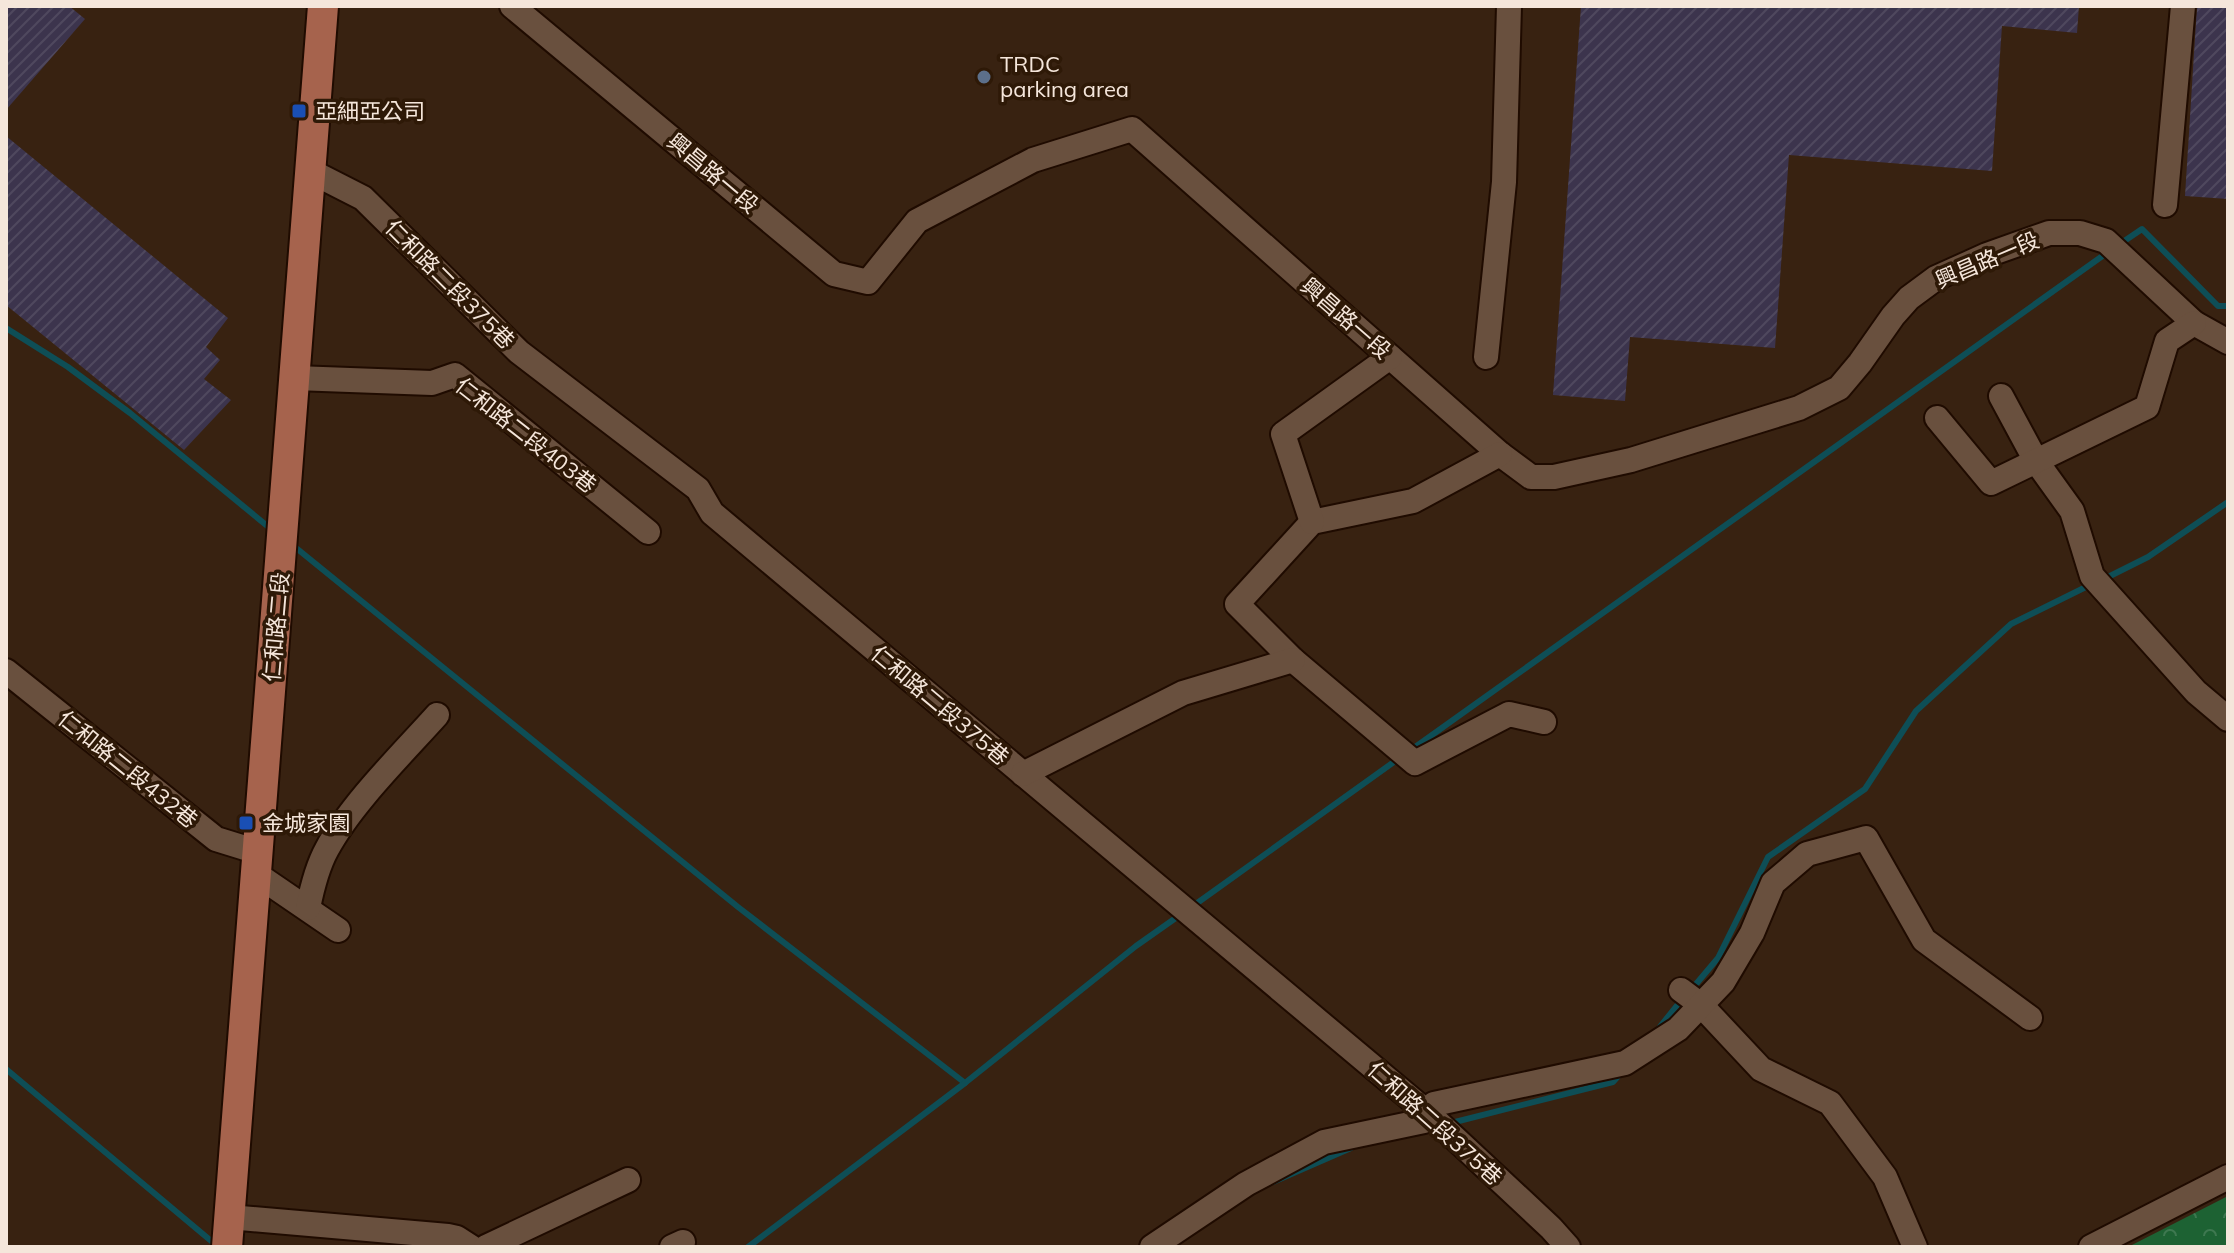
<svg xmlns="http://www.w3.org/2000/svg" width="2234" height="1253" font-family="Mulish,'Noto Sans TC',sans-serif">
<defs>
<pattern id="forest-crowns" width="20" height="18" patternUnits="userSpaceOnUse" patternTransform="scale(2)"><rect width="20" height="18" fill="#1d6233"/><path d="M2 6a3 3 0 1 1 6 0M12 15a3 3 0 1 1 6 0" fill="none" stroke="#3e7850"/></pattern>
<pattern id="building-hatch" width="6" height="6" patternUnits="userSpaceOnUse" patternTransform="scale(2)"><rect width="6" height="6" fill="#3c344d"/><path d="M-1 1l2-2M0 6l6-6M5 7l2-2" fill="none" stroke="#4f485e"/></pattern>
</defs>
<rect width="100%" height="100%" fill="#382211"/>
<path fill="url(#forest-crowns)" d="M 2228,1196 L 2228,1247 L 2128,1247 Z"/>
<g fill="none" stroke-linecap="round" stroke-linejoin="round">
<g stroke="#0e4e56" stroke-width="6">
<path d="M 2117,246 L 2142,229 L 2218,306 L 2228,306"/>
<path d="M 6,328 L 68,367 L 130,413 L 271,529"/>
<path d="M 290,543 L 738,907 L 965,1083"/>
<path d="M 2102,580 L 2148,557 L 2228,502"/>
<path d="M 1411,750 L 2108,252"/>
<path d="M 1193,906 L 1398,759"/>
<path d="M 1691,990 L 1718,958 L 1768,857 L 1865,789 L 1916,711 L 2011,624 L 2092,584"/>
<path d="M 1655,1033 L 1683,998"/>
<path d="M 6,1069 L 216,1245"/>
<path d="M 1447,1124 L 1613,1082 L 1622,1072"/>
<path d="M 1273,1182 L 1351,1148"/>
<path d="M 748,1247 L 965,1083 L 1136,946 L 1180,915"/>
</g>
</g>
<g fill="url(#building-hatch)">
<path d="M 6,6 L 69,6 L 85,19 L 6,110 Z"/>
<path d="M 1581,6 L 2079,6 L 2077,33 L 2002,26 L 1992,171 L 1789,155 L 1775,348 L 1630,337 L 1625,401 L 1553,395 Z"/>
<path d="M 2197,6 L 2228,6 L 2228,199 L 2185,196 Z"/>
<path d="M 6,136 L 228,318 L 206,347 L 220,360 L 204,379 L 231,400 L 184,450 L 6,305 Z"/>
</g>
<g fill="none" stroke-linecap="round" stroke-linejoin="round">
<g stroke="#1f0b00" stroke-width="28">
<g id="minor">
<path d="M 512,6 L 834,274 L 868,282 L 917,221 L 1033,160 L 1132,129 L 1500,454 L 1531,477 L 1554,477 L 1631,460 L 1799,408 L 1839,388 L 1860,363 L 1893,316 L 1909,298 L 1936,278 L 1987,255 L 2049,233 L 2080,233 L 2106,241 L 2194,323 L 2228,342"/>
<path d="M 310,171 L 363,198 L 519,352 L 698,489 L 712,513 L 1429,1114 L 1551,1228 L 1568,1247"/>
<path d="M 2165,205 L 2183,6"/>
<path d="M 1486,357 L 1504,182 L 1509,6"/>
<path d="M 295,378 L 432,383 L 455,375 L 648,532"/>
<path d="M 2001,396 L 2036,461 L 2072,511 L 2092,576 L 2196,692 L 2228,719"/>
<path d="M 1937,418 L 1991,483 L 2147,407 L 2167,341 L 2194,323"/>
<path d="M 1500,454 L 1413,501 L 1312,522 L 1237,604 L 1293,660 L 1415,763 L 1509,714 L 1544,722"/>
<path d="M 1312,522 L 1283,434 L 1390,357"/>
<path d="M 6,671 L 216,839 L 258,852"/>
<path d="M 1023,774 L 1183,693 L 1293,660"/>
<path d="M 256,874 L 338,930"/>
<path d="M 308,908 C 312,888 317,867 327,849 C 351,804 403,753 437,715"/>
<path d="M 1681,990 L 1701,1005 L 1761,1069 L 1830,1103 L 1885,1177 L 1915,1247"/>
<path d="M 229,1217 L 448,1236 L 457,1238 L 471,1247"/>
<path d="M 486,1247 L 628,1180"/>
<path d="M 672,1247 L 683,1242"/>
<path d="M 1152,1247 L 1246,1184 L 1324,1142 L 1424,1121 L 1434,1104 L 1625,1063 L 1678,1029 L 1723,982 L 1752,933 L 1773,883 L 1807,854 L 1866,838 L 1924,940 L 2030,1018"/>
<path d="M 2091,1247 L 2228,1177"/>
</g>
</g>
<g stroke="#1f0b00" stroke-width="34">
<path id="major" d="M 227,1247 L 323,6"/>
</g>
<use href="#minor" stroke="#69503e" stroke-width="24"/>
<use href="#major" stroke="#a6634d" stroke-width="30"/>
</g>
<circle fill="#5c6f8a" stroke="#2e1907" stroke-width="3" cx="984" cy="77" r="8"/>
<g fill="#1a4fb4" stroke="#2e1907" stroke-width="3">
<rect x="291" y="103" width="16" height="16" rx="4"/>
<rect x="238" y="815" width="16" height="16" rx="4"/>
</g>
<g text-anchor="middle" stroke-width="7" stroke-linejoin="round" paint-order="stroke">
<g font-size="22" fill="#f5e6db" stroke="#2e1907" text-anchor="start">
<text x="1000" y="72">TRDC<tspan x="1000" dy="25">parking area</tspan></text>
<text x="315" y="119">亞細亞公司</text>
<text x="262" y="831">金城家園</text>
</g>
<g font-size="22" fill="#f5e6db" stroke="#2e1907">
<text transform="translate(713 173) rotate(40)" y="8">興昌路一段</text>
<text transform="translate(1987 260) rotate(-23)" y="8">興昌路一段</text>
<text transform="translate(450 284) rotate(45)" y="8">仁和路二段375巷</text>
<text transform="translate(1346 318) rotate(41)" y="8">興昌路一段</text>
<text transform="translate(526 435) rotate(38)" y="8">仁和路二段403巷</text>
<text transform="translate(276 627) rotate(-85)" y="8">仁和路二段</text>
<text transform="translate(940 705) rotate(40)" y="8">仁和路二段375巷</text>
<text transform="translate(128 769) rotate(39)" y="8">仁和路二段432巷</text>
<text transform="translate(1435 1123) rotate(42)" y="8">仁和路二段375巷</text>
</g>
</g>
<rect width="2234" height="1253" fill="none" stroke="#f5e6db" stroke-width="16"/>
</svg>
